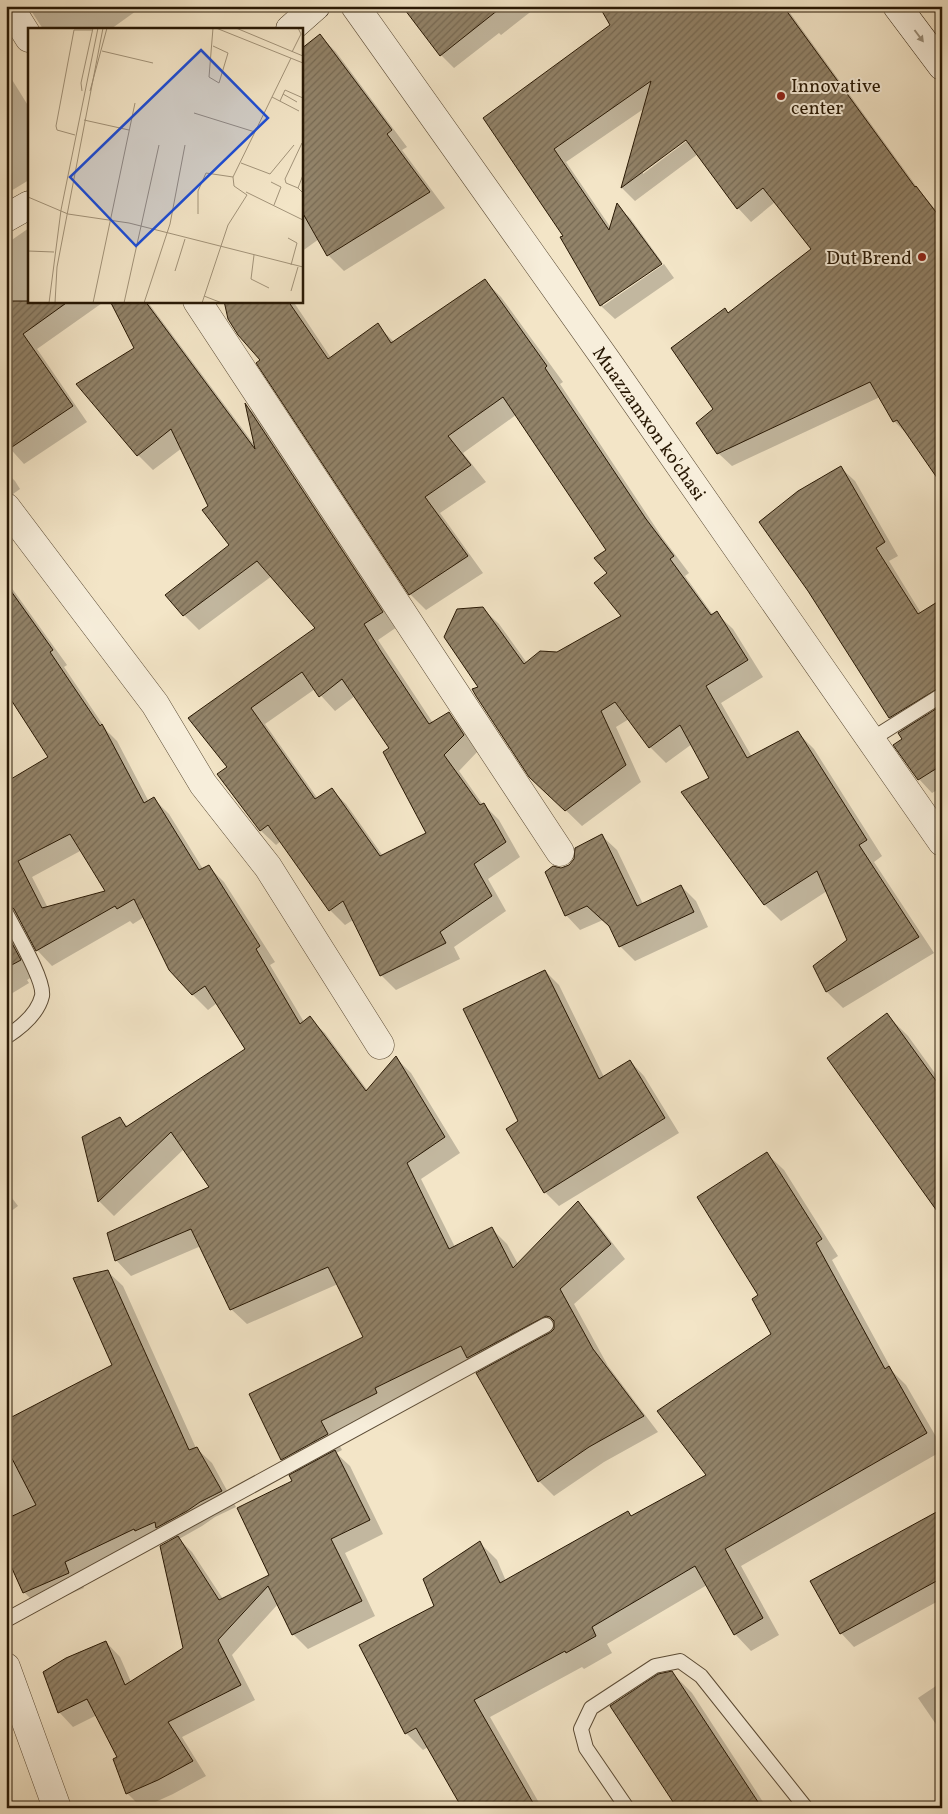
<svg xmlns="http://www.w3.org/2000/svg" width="948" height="1814" font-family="Vollkorn,serif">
<defs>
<pattern id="building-hatch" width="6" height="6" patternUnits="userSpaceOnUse" patternTransform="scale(1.25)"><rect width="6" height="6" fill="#928369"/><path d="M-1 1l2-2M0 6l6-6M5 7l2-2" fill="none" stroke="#776a54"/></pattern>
</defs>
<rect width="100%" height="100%" fill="#f3e5c7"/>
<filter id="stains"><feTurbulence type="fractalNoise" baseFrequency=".004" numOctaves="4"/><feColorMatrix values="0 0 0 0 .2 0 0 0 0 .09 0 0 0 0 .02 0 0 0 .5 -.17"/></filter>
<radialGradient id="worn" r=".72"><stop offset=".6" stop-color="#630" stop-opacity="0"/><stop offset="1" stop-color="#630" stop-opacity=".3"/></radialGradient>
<g fill="#0003" fill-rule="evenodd">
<path d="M 28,6 L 143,6 L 111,29 L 43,29 Z"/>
<path d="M 404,6 L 538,6 L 501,35 L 499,33 L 454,68 L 441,55 Z"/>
<path d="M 601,6 L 785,6 L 922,194 L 942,217 L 942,483 L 908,435 L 894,421 L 880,397 L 732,466 L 718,453 L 714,409 L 728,314 L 813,249 L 775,202 L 751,222 L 738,208 L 698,154 L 635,201 L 622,188 L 645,108 L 566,162 L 611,228 L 617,206 L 630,218 L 662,262 L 603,303 L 603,306 L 664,264 L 674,278 L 615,319 L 601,306 L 562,238 L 564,236 L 485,118 L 611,25 ZM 690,135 L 692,137 L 643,174 L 643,171 Z"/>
<path d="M 320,36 L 336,52 L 407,147 L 402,150 L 445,208 L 344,271 L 328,255 L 319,239 L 301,252 L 301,51 Z"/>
<path d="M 6,70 L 29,107 L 29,180 L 6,194 Z"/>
<path d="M 29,228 L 29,301 L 105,301 L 37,349 L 87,422 L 24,464 L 6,444 L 6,244 Z"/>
<path d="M 485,281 L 501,297 L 563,382 L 560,384 L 662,537 L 689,573 L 685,576 L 713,615 L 716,613 L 733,629 L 763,677 L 721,703 L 752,757 L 798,733 L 814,749 L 882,856 L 874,862 L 934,953 L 843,1008 L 827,992 L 814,966 L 849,941 L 827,891 L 781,921 L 765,905 L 683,793 L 710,778 L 692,744 L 666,763 L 650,747 L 629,719 L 616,727 L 641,782 L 582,826 L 544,789 L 480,687 L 482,608 L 499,624 L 527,663 L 557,653 L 623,616 L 608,573 L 608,550 L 516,415 L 463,453 L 486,482 L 440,513 L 483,573 L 426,610 L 410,594 L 225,301 L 293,301 L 331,358 L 377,325 L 394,342 Z"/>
<path d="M 111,301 L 147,301 L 256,447 L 247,407 L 260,419 L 397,627 L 378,640 L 433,723 L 449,714 L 464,729 L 478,751 L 459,771 L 483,805 L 484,805 L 499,820 L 520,857 L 488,879 L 506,911 L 454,947 L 460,959 L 396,990 L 381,975 L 353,920 L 345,925 L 330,910 L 281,841 L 276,845 L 260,830 L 229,767 L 190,718 L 317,628 L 272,576 L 199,630 L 184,615 L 231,546 L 209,506 L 182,448 L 153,470 L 138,455 L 136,349 ZM 315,689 L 335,711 L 355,696 L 391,749 L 428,833 L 383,856 L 346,804 L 331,789 L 318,799 L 265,724 Z"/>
<path d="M 841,468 L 855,481 L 898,556 L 889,561 L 921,613 L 942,600 L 942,703 L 926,714 L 927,716 L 942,713 L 942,787 L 932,793 L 919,779 L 904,739 L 903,731 L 890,717 Z"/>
<path d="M 6,472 L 15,481 L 20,489 L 6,499 Z"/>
<path d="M 6,580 L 67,665 L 64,667 L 107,731 L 117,741 L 149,802 L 154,799 L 169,814 L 203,869 L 209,867 L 224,882 L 275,962 L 270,965 L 304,1022 L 309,1018 L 325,1033 L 368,1091 L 396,1058 L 411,1073 L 460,1153 L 421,1179 L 455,1247 L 492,1229 L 507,1244 L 518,1264 L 578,1203 L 593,1218 L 625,1259 L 574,1304 L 608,1366 L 658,1432 L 604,1462 L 554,1496 L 539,1481 L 482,1371 L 473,1362 L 335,1437 L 342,1450 L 336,1453 L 350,1466 L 383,1534 L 345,1553 L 375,1616 L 308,1649 L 293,1634 L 278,1604 L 232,1655 L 255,1700 L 182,1737 L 206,1776 L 173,1794 L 142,1808 L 127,1793 L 119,1757 L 97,1715 L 73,1727 L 59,1712 L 106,1642 L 120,1657 L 131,1682 L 184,1648 L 171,1541 L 168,1538 L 79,1577 L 84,1588 L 39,1607 L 24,1592 L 6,1552 L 6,1401 L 14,1418 L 114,1365 L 107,1271 L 123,1286 L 196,1448 L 212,1463 L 236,1507 L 215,1517 L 202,1526 L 179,1539 L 192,1552 L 223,1599 L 271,1576 L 296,1473 L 282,1459 L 365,1338 L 338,1284 L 247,1324 L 231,1309 L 201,1246 L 131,1276 L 116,1260 L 211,1187 L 184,1149 L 114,1216 L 99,1201 L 84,1138 L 120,1119 L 129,1127 L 246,1049 L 217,1003 L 208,1010 L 193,995 L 144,917 L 133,924 L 130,921 L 52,966 L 37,950 L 21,920 L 17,920 L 35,975 L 27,980 L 29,983 L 6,997 L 6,783 L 50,757 L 15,702 L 13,704 L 6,697 ZM 82,850 L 107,891 L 48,908 L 32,877 Z"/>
<path d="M 602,836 L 617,850 L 643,904 L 681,886 L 696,901 L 708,927 L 635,961 L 620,946 L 611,928 L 603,920 L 580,930 L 566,915 L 562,869 L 570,866 Z"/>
<path d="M 545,971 L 559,985 L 604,1077 L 630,1061 L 644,1076 L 679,1133 L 559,1206 L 545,1192 L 519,1122 Z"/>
<path d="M 887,1015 L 908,1036 L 942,1083 L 942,1215 Z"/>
<path d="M 767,1154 L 784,1170 L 838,1256 L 832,1260 L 893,1372 L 906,1385 L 942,1447 L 942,1451 L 741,1566 L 779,1635 L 751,1651 L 735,1634 L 707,1585 L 607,1644 L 612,1653 L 584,1669 L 582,1667 L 490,1717 L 542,1808 L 463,1808 L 428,1747 L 423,1750 L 406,1733 L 436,1607 L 480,1543 L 497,1560 L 506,1581 L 628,1513 L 632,1517 L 708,1476 L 773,1334 L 760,1296 Z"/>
<path d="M 6,1190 L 18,1206 L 6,1215 Z"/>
<path d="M 942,1510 L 942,1599 L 854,1647 L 841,1633 Z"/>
<path d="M 672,1673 L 692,1693 L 767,1808 L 678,1808 Z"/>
<path d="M 942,1682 L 942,1733 L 918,1698 Z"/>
</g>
<g fill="url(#building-hatch)" stroke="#281804" fill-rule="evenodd">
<path d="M 402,6 L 503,6 L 440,56 Z"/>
<path d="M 599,6 L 783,6 L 915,187 L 916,186 L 942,220 L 942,485 L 897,420 L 893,422 L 870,382 L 717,454 L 696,423 L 713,409 L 671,348 L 725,308 L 728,313 L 811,249 L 763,188 L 737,209 L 686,140 L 621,188 L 651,81 L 554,149 L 609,230 L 617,203 L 662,264 L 600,306 L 560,237 L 563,236 L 483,118 L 610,25 Z"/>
<path d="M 320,34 L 392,130 L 387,134 L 430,192 L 327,256 L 301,210 L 301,49 Z"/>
<path d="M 485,279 L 547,366 L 545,368 L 646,519 L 674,556 L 670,559 L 711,615 L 717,611 L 748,660 L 706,686 L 747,758 L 798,731 L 867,840 L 859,845 L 919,937 L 826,992 L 813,966 L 847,940 L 817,871 L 764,905 L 681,792 L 709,778 L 680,725 L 649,748 L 615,702 L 601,711 L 626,765 L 565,811 L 529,777 L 476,696 L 472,689 L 478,687 L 444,637 L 457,609 L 483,607 L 524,664 L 540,651 L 557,652 L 621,616 L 594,583 L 607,573 L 594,558 L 606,550 L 503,397 L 448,436 L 471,465 L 425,497 L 468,556 L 409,595 L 256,363 L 260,360 L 238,335 L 228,319 L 224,301 L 288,301 L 328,359 L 378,323 L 391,343 Z"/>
<path d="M 6,301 L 69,301 L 23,334 L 73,406 L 6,451 Z"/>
<path d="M 110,301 L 145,301 L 255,449 L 245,403 L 383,612 L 364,624 L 380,650 L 429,724 L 449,712 L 464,735 L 444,755 L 480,805 L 484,803 L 506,842 L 474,864 L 492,896 L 440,932 L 446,943 L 380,976 L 343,901 L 329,911 L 268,825 L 260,831 L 217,774 L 227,767 L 188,718 L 315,628 L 257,561 L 183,616 L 165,595 L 229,545 L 202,510 L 208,506 L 171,429 L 137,456 L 76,384 L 134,348 ZM 302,672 L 319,697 L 342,679 L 389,748 L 383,752 L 426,833 L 380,856 L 332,788 L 315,799 L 251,708 Z"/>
<path d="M 841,466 L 885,542 L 876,548 L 918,614 L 942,599 L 942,686 L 889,718 L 808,591 L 759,522 L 798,491 Z"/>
<path d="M 6,584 L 53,650 L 50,652 L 100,726 L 102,724 L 144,803 L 154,797 L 199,870 L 209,865 L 260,946 L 256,949 L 300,1024 L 310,1016 L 366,1091 L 396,1056 L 445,1137 L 407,1163 L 449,1249 L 492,1227 L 513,1268 L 578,1201 L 611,1244 L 560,1289 L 593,1349 L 644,1416 L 589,1447 L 538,1482 L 476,1373 L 551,1332 L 554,1329 L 554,1321 L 550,1317 L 546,1316 L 467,1358 L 461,1346 L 375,1388 L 377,1393 L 321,1421 L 328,1434 L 281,1460 L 249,1394 L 363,1337 L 328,1267 L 230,1310 L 191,1229 L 115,1261 L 107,1233 L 209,1187 L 171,1132 L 98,1202 L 82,1137 L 120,1117 L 126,1127 L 245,1049 L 205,986 L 192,995 L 169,970 L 134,899 L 117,909 L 115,906 L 36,951 L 14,909 L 6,904 L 6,782 L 48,757 L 6,692 ZM 70,834 L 105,891 L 42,908 L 18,861 Z"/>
<path d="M 942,705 L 942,765 L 918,780 L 893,745 L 902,739 L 898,733 Z"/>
<path d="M 602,834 L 637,906 L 681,885 L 694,912 L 619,947 L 609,926 L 587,906 L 565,916 L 545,872 L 553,866 L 561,868 L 569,865 L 574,859 L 575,848 Z"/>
<path d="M 6,932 L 21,960 L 6,968 Z"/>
<path d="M 545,970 L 599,1079 L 630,1060 L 665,1118 L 544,1193 L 506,1129 L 518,1121 L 463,1009 Z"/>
<path d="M 887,1013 L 942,1089 L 942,1218 L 827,1058 Z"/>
<path d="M 767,1152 L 822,1239 L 816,1243 L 885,1369 L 889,1366 L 927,1433 L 725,1549 L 763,1618 L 734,1635 L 695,1566 L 592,1627 L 596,1636 L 566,1653 L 565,1651 L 474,1700 L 536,1808 L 462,1808 L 416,1728 L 405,1734 L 359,1645 L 434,1606 L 423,1579 L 480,1541 L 500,1583 L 628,1511 L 631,1516 L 706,1475 L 657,1411 L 771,1334 L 752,1299 L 758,1295 L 697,1197 Z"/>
<path d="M 108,1270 L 189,1450 L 197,1447 L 222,1491 L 200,1502 L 187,1511 L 156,1528 L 155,1522 L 135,1531 L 134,1529 L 65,1562 L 69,1573 L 23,1593 L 6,1555 L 6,1519 L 36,1505 L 6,1447 L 6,1420 L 112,1365 L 73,1278 Z"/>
<path d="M 335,1450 L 370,1520 L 331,1539 L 362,1601 L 292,1635 L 268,1586 L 218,1640 L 241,1685 L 168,1722 L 193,1761 L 158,1780 L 126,1794 L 113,1759 L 117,1757 L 87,1699 L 58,1713 L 43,1672 L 66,1658 L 106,1641 L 125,1685 L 183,1648 L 160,1546 L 178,1536 L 219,1600 L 269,1575 L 237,1508 L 292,1481 L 289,1475 Z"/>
<path d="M 942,1509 L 942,1578 L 840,1634 L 810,1581 Z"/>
<path d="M 672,1671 L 762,1808 L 677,1808 L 610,1706 L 658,1674 Z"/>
</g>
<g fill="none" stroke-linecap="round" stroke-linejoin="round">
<g stroke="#5b4b35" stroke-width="16">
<g id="lane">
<path d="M 872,739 L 942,695"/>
<path d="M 6,913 C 14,929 45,980 42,996 C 38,1013 20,1028 6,1037"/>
<path d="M 6,1620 L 546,1325"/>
<path d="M 627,1808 L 586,1748 L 581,1729 L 591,1708 L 655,1666 L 680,1661 L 701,1676 L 806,1808"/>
</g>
</g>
<g stroke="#5b4b35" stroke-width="29">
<g id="street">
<path d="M 9,6 L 29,38"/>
<path d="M 355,6 L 607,361 L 942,842"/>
<path d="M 197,301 L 560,852"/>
<path d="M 6,507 L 155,704 L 203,784 L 268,867 L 380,1045"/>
<path d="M 6,1667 L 57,1808"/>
</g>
</g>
<g stroke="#281804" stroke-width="29">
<g id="secondary">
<path d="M 897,6 L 942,66"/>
<path d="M 290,29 L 316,6"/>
<path d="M 6,218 L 29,205"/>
</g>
</g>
<use href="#lane" stroke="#f7eedb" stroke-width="14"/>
<use href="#street" stroke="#f7eedb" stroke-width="28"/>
<use href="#secondary" stroke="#f7eedb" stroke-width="28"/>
</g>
<defs><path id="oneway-solid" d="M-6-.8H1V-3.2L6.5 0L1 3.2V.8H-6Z" transform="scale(1.25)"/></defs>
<use fill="#9a8e7a" href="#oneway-solid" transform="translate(919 36) rotate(53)"/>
<g fill="#8f2418" stroke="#f7eedb" stroke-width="2">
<circle cx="781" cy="96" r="5"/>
<circle cx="922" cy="257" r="5"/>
</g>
<g text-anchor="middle" stroke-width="4" stroke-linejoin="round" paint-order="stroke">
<g font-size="19" fill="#281804" stroke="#f7eedb" text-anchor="start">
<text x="791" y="92">Innovative<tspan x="791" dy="22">center</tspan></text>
<text x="912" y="264" text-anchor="end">Dut Brend</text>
</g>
<g font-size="19" fill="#281804" stroke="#f7eedb">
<text transform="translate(650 423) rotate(55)" y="7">Muazzamxon ko'chasi</text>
</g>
</g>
<g transform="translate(28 28)">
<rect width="275" height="275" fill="#f3e5c7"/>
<path fill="none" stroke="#a29379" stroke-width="1" d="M 185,0 L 181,49 L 191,55 L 200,25 L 185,18M 188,0 L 275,35M 208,0 L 275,28M 74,23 L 125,35M 264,24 L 273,6 L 270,0M 54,63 L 53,55 L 65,0M 62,63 L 79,0M 255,66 L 269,74M 244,69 L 271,83M 252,73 L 257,62 L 275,70M 166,85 L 227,104M 56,92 L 101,102M 47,107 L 29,102 L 28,98 L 46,2 L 65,2M 213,135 L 242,146 L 266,117M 275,147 L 270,160 L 275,165M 243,154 L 253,159 L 246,177M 270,160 L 258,155 L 257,151 L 274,115M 218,164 L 275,192M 0,169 L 40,186 L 101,195 L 275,239M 170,186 L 170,163 L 178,145 L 205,149M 260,210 L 269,215 L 263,237M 0,223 L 26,224M 226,227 L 223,251 L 241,260M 147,243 L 157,211M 263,263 L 270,239M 176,268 L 194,275M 21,275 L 33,182 L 70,0M 27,275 L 29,239 L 75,0M 65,275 L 107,75M 96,275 L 131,117M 116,275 L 142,196 L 157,117M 174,275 L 200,197 L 219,167 L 206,158 L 205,149 L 263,30"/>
<path fill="#1d4ed8" fill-opacity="0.15" stroke="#1d4ed8" stroke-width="2.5" d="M 173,22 L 240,90 L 108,218 L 42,149 Z"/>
<rect width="275" height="275" fill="none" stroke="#281804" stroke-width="2.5"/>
</g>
<rect width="948" height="1814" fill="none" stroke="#f3e5c7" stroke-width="25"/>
<rect x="8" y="8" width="933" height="1799" fill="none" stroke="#281804" stroke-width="2.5"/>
<rect x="12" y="12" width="923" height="1789" fill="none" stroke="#281804"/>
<rect width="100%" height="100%" filter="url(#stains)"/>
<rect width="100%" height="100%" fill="url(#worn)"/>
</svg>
